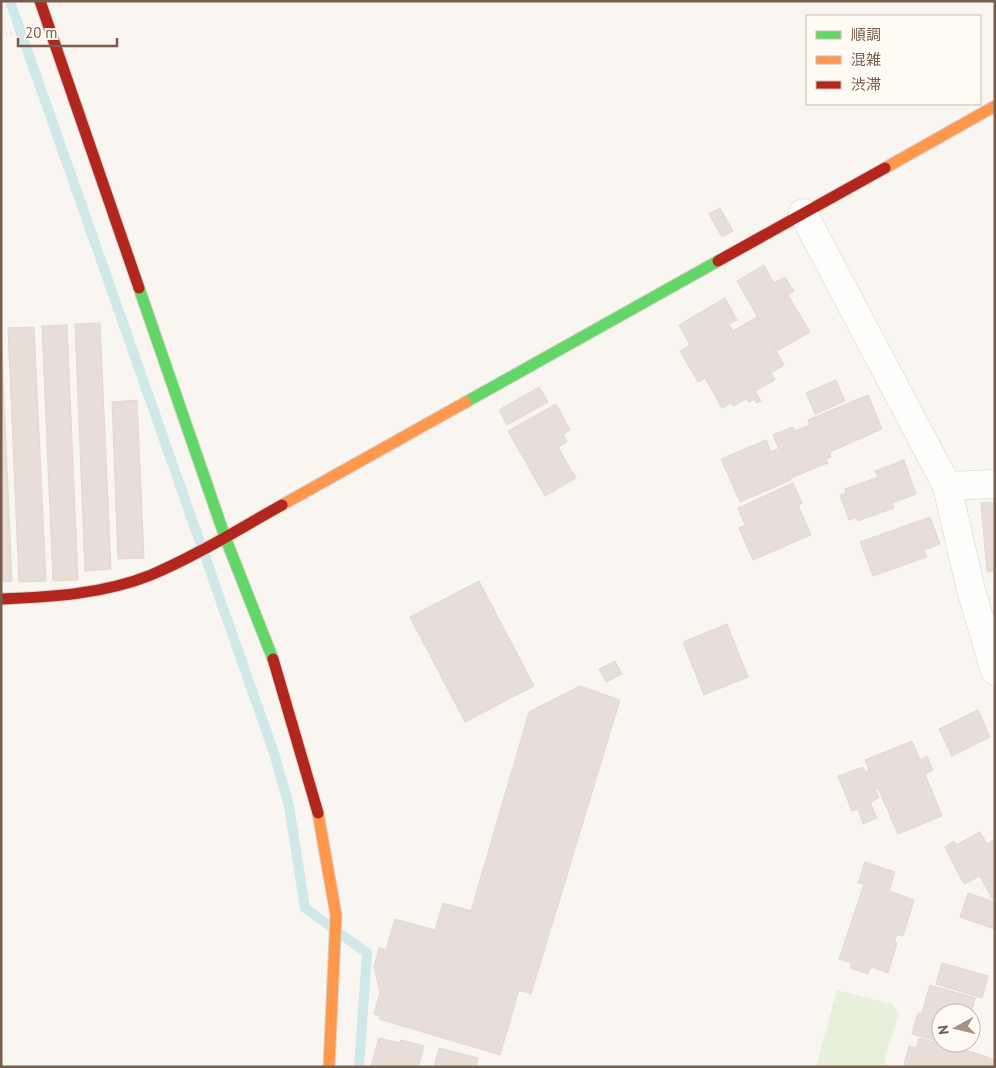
<svg xmlns="http://www.w3.org/2000/svg" width="996" height="1068" font-family="'PT Sans','Noto Sans JP',sans-serif">
<rect width="100%" height="100%" fill="#f9f5f0"/>
<path fill="#e7f0db" d="M 837,990 L 892,1004 L 899,1014 L 884,1059 L 888,1067 L 816,1067 Z"/>
<g fill="none" stroke-linecap="round" stroke-linejoin="round">
<path stroke="#d0e8ea" stroke-width="10" d="M 10,1 L 274,753 L 289,806 L 305,908 L 367,953 L 359,1067"/>
</g>
<g fill="#e6ded7" stroke="#e2d8d2">
<path d="M 720,208 L 733,231 L 722,237 L 709,214 Z"/>
<path d="M 764,265 L 774,283 L 785,277 L 794,291 L 788,295 L 810,332 L 777,351 L 737,281 Z"/>
<path d="M 725,298 L 737,320 L 729,324 L 733,331 L 757,317 L 784,365 L 771,373 L 775,380 L 755,391 L 761,401 L 756,403 L 755,399 L 749,402 L 746,399 L 733,406 L 731,403 L 722,408 L 705,378 L 698,382 L 680,351 L 690,345 L 679,325 Z"/>
<path d="M 100,323 L 111,569 L 85,571 L 75,324 Z"/>
<path d="M 67,325 L 78,580 L 53,581 L 42,326 Z"/>
<path d="M 34,327 L 46,581 L 19,582 L 8,328 Z"/>
<path d="M 1,330 L 12,581 L 1,582 Z"/>
<path d="M 836,380 L 845,401 L 815,414 L 806,393 Z"/>
<path d="M 539,387 L 548,402 L 507,425 L 499,410 Z"/>
<path d="M 868,395 L 882,429 L 830,452 L 831,457 L 826,459 L 828,463 L 791,478 L 773,435 L 793,427 L 794,431 L 810,425 L 808,420 Z"/>
<path d="M 137,400 L 144,558 L 118,559 L 112,402 Z"/>
<path d="M 556,404 L 570,430 L 563,434 L 567,442 L 558,447 L 576,478 L 545,496 L 508,431 Z"/>
<path d="M 766,440 L 771,452 L 777,449 L 791,480 L 740,502 L 721,459 Z"/>
<path d="M 904,460 L 916,494 L 892,503 L 894,508 L 858,521 L 856,517 L 849,520 L 840,495 L 846,493 L 845,489 L 878,477 L 875,471 Z"/>
<path d="M 793,483 L 802,503 L 798,505 L 811,535 L 753,560 L 739,528 L 745,525 L 738,508 Z"/>
<path d="M 995,502 L 995,571 L 987,572 L 981,503 Z"/>
<path d="M 930,517 L 940,544 L 924,550 L 927,557 L 873,576 L 860,542 Z"/>
<path d="M 479,581 L 534,686 L 465,722 L 410,617 Z"/>
<path d="M 727,624 L 748,677 L 704,695 L 683,642 Z"/>
<path d="M 615,661 L 622,674 L 606,682 L 599,669 Z"/>
<path d="M 580,686 L 620,700 L 531,994 L 519,990 L 500,1055 L 379,1019 L 380,1016 L 374,1014 L 380,992 L 374,967 L 379,948 L 386,950 L 395,919 L 435,930 L 443,903 L 471,911 L 529,712 Z"/>
<path d="M 978,710 L 990,737 L 952,756 L 939,729 Z"/>
<path d="M 912,741 L 920,760 L 927,756 L 933,770 L 925,774 L 942,816 L 898,834 L 878,788 L 875,789 L 879,798 L 870,802 L 877,818 L 863,824 L 858,809 L 852,811 L 838,776 L 863,767 L 865,772 L 869,770 L 865,760 Z"/>
<path d="M 980,832 L 987,844 L 995,839 L 995,898 L 992,899 L 980,876 L 964,884 L 945,847 L 954,841 L 956,845 Z"/>
<path d="M 865,862 L 895,872 L 889,891 L 914,900 L 903,936 L 897,935 L 894,942 L 897,943 L 888,973 L 871,967 L 868,974 L 850,968 L 852,963 L 839,959 L 864,884 L 858,883 Z"/>
<path d="M 968,893 L 995,902 L 995,929 L 960,917 Z"/>
<path d="M 942,963 L 988,976 L 982,998 L 936,984 Z"/>
<path d="M 930,985 L 975,998 L 971,1015 L 941,1013 L 941,1042 L 912,1034 L 918,1013 L 922,1013 Z"/>
<path d="M 379,1038 L 400,1043 L 401,1040 L 424,1046 L 418,1067 L 371,1067 Z"/>
<path d="M 919,1038 L 979,1054 L 994,1060 L 993,1067 L 904,1065 L 909,1046 L 916,1048 Z"/>
<path d="M 439,1048 L 478,1058 L 476,1067 L 434,1067 Z"/>
</g>
<g fill="none" stroke-linecap="round" stroke-linejoin="round">
<g stroke="#d7d1cb" stroke-width="29">
<g id="street">
<path d="M 803,213 L 947,486 L 971,590 L 995,671"/>
<path d="M 947,486 L 995,484"/>
</g>
</g>
<g stroke="#d9d2cb" stroke-width="13">
<g id="fast">
<path d="M 139,288 L 225,537 L 273,659"/>
<path d="M 466,402 L 718,261"/>
</g>
</g>
<g stroke="#d9d2cb" stroke-width="13">
<g id="slow">
<path d="M 885,168 L 995,106"/>
<path d="M 282,505 L 466,402"/>
<path d="M 318,813 L 336,915 L 329,1067"/>
</g>
</g>
<g stroke="#d9d2cb" stroke-width="13">
<g id="jam">
<path d="M 40,1 L 139,288"/>
<path d="M 718,261 L 885,168"/>
<path d="M 1,599 C 51,597 104,594 151,575 C 196,556 239,529 282,505"/>
<path d="M 273,659 L 318,813"/>
</g>
</g>
<path stroke="#dcd5d0" stroke-width="3" stroke-dasharray="1 4" stroke-linecap="butt" d="M 1,34 L 18,33"/>
<use href="#street" stroke="#fefefd" stroke-width="28"/>
<use href="#fast" stroke="#63d668" stroke-width="11"/>
<use href="#slow" stroke="#ff974d" stroke-width="11"/>
<use href="#jam" stroke="#b3261e" stroke-width="11"/>
</g>
<rect width="996" height="1068" fill="none" stroke="#7a5c4d" stroke-width="5"/>
<rect x="806" y="15" width="175" height="90" fill="#fffaf3" stroke="#cabbb1"/>
<rect x="816" y="31" width="25" height="8" fill="#63d668" stroke="#cabbb1"/>
<text x="851" y="40" font-size="15" fill="#7a5c4d">順調</text>
<rect x="816" y="56" width="25" height="8" fill="#ff974d" stroke="#cabbb1"/>
<text x="851" y="65" font-size="15" fill="#7a5c4d">混雑</text>
<rect x="816" y="81" width="25" height="8" fill="#b3261e" stroke="#cabbb1"/>
<text x="851" y="90" font-size="15" fill="#7a5c4d">渋滞</text>
<g transform="translate(956 1028) rotate(262)"><circle r="24" fill="#fffaf3" stroke="#cabbb1"/>
<path d="M0-4L9 19L0 12L-9 19Z" fill="#a69286"/>
<text y="-8" font-size="14" font-weight="bold" text-anchor="middle" fill="#7a5c4d">N</text>
</g>
<path d="M18 38v8h99v-8" fill="none" stroke="#7a5c4d" stroke-width="2.5"/>
<text x="25" y="38" font-size="15" fill="#7a5c4d" stroke="#fffaf3" stroke-width="4" paint-order="stroke">20 m</text>
</svg>
